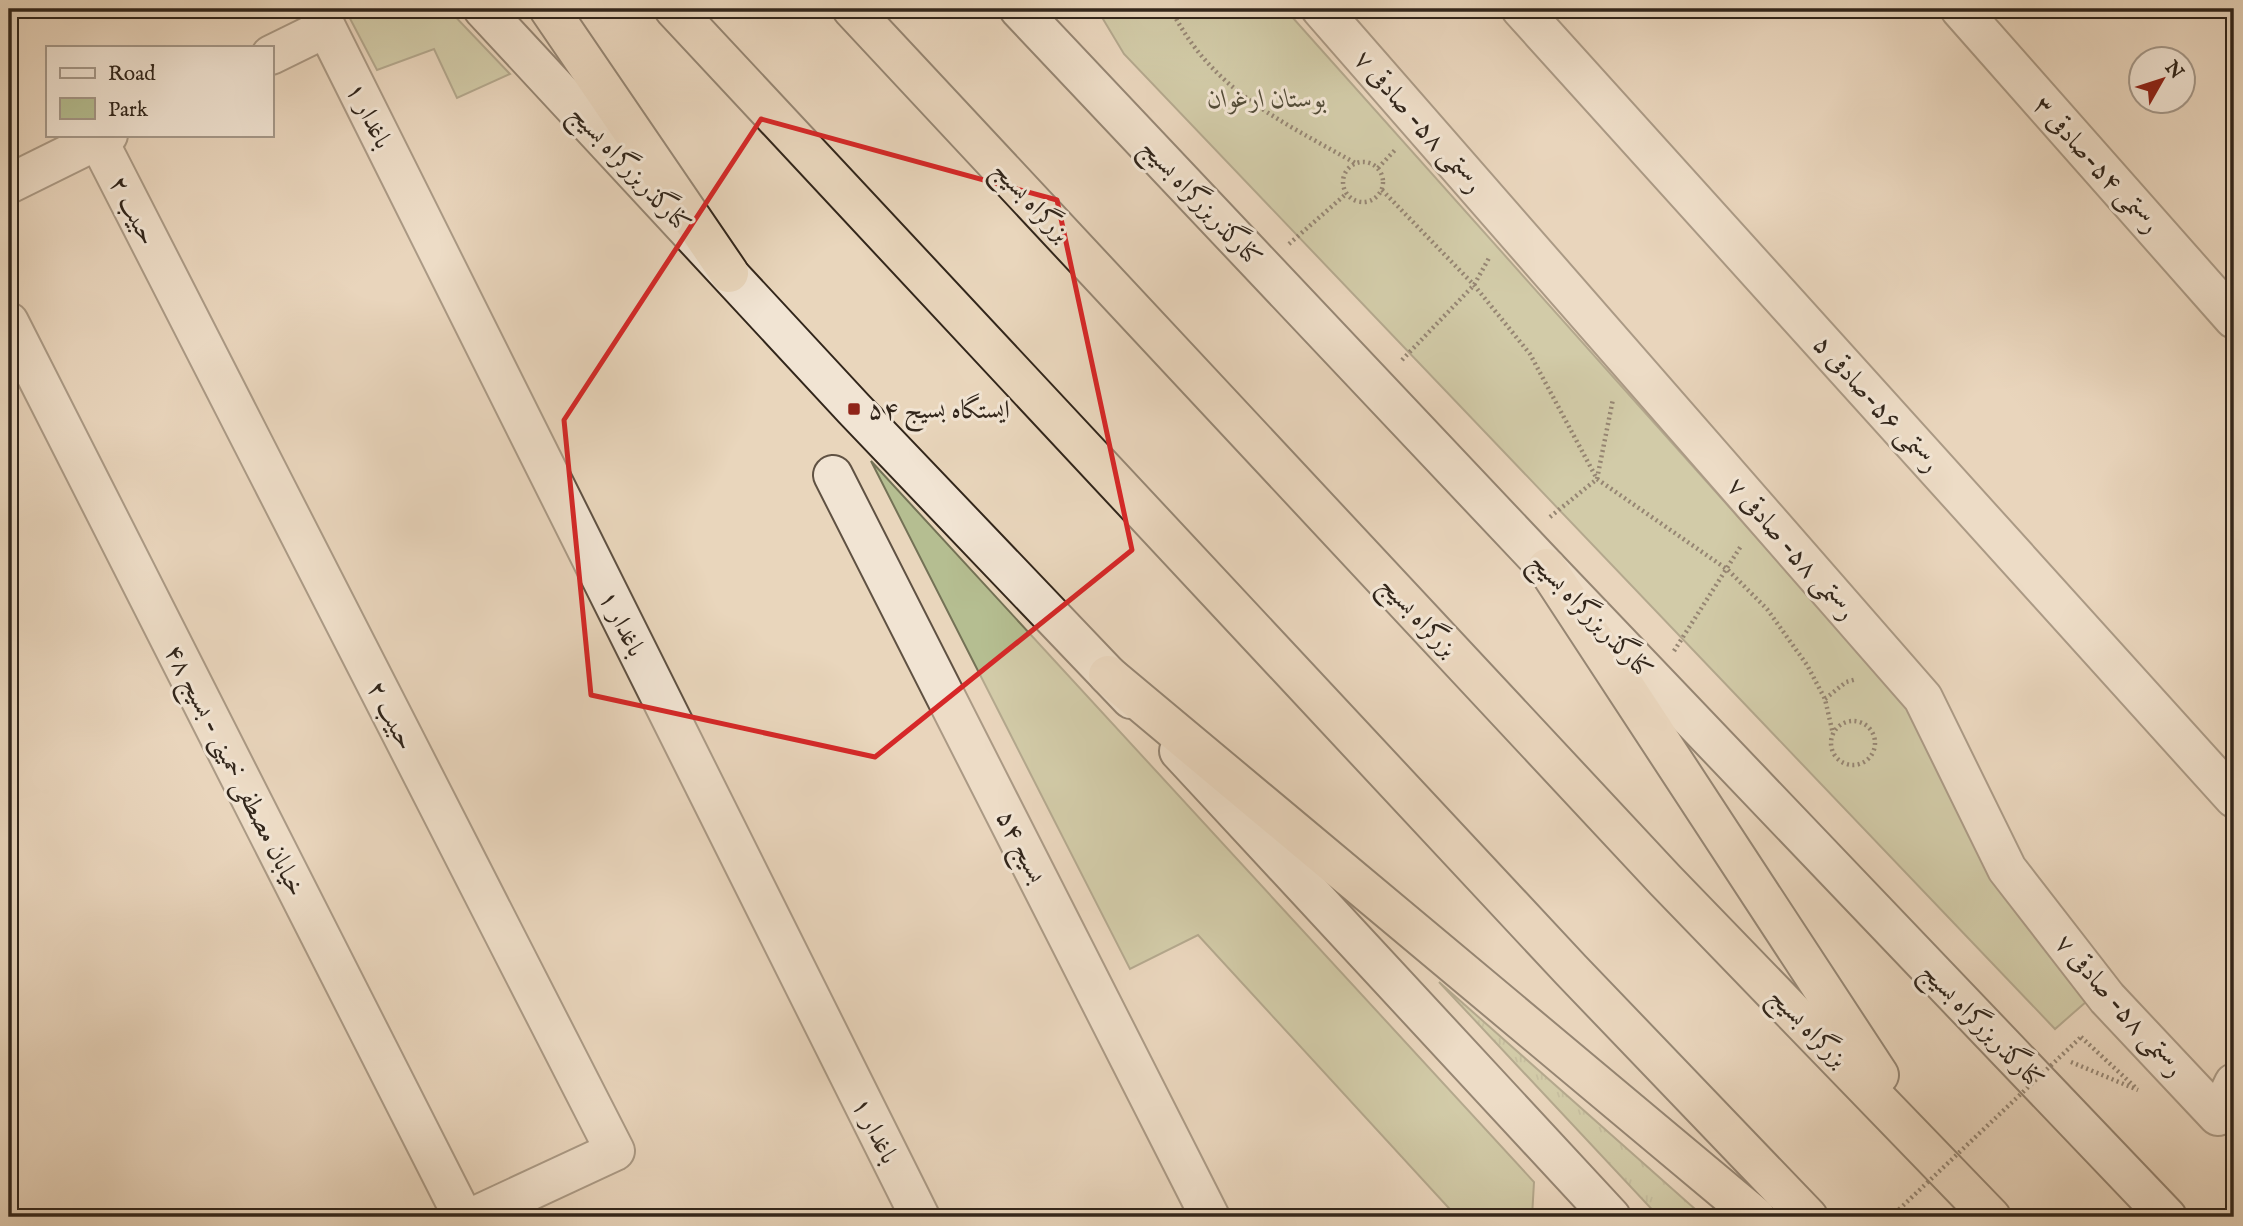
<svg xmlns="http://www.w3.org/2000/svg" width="2243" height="1226" font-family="'IM FELL English',Amiri,serif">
<defs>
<pattern id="grass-tufts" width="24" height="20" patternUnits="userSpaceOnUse" patternTransform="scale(1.75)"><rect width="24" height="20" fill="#b5be91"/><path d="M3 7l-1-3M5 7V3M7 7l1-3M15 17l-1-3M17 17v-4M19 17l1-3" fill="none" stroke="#9ca37c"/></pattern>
</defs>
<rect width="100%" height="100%" fill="#e9d6bc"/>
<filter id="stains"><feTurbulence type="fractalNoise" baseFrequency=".00286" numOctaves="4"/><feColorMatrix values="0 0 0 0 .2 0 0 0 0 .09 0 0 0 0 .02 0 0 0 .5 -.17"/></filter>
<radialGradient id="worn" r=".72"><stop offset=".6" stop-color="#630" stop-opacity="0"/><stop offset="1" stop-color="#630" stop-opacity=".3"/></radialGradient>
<path fill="url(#grass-tufts)" stroke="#747256" stroke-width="2" d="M 1439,982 L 1704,1217 L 1659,1217 Z"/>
<g fill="#b5be91" stroke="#747256" stroke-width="2">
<path d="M 345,9 L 448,9 L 510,74 L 457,98 L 434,49 L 377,70 Z"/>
<path d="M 1097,9 L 1285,9 L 1913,713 L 2087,1001 L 2055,1029 L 1124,54 Z"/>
<path d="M 871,461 L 1534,1182 L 1532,1217 L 1457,1217 L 1198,935 L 1130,969 Z"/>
</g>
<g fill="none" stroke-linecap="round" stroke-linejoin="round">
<g stroke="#605243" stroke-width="42">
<g id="minor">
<path d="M 317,9 L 920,1217"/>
<path d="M 1321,9 L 1923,698 L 2007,869 L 2107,998 L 2218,1116 L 2234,1083"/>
<path d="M 1521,9 L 2234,798"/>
<path d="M 1960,9 L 2234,319"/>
<path d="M 271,55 L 326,28"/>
<path d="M 98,140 L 615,1151 L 473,1217"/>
<path d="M 9,184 L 108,135"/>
<path d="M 9,322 L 463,1217"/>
<path d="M 833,475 L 1210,1217"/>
</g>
</g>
<g stroke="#32261b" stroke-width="42">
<g id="secondary">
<path d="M 483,9 L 854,409 L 1131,699"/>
<path d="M 1019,9 L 1547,568 L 2167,1217"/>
<path d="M 1179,751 L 1611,1217"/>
</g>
</g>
<g stroke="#32261b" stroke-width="42">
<g id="trunk">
<path d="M 549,9 L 729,273"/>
<path d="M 674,9 L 1571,970 L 1808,1217"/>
<path d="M 852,9 L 1665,880 L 1991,1217"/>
<path d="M 1547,568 L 1879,1075"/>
<path d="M 1108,675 L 1756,1217"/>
</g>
</g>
<g stroke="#32261b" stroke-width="4.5" stroke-dasharray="2 3.5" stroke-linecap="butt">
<path d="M 1171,9 C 1212,91 1280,120 1355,163"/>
<circle cx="1363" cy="182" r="20"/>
<path d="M 1378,168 L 1396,149"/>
<path d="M 1382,190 L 1474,285 L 1530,354 L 1597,479 L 1728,570 L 1767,609 L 1807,665 L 1825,699 L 1833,734"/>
<path d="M 1289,244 L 1346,194"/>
<path d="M 1402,360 L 1474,285 L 1489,258"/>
<path d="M 1550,517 L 1597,479 L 1613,399"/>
<path d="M 1674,651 L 1741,546"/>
<path d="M 1825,699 L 1846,682 L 1857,679"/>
<circle cx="1853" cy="743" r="22"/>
<path d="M 2081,1037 L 2135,1087"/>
<path d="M 2071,1062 L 2138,1090"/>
</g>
<use href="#minor" stroke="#f1e4d3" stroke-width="38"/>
<use href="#secondary" stroke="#f1e4d3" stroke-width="38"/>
<use href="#trunk" stroke="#e9d6bc" stroke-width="38"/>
<path stroke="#32261b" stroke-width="4.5" stroke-dasharray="2 3.5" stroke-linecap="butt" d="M 1891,1217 L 2081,1037"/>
</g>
<path d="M0 0H2243V1226H0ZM 761,119 L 1057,200 L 1132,550 L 875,757 L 591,695 L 564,420 Z" fill="#e9d6bc" fill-opacity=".55" fill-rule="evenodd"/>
<path fill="none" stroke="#d62828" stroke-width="5" stroke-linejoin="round" d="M 761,119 L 1057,200 L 1132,550 L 875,757 L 591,695 L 564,420 Z"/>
<rect fill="#8f2418" stroke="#f1e4d3" stroke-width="2.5" x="847" y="402" width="14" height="14" rx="3.5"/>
<g text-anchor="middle" stroke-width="6" stroke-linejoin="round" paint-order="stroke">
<g font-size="26" font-style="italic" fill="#534c38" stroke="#f1e4d3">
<text x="1267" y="107">بوستان ارغوان</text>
</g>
<g font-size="26" fill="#32261b" stroke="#f1e4d3">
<text transform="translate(370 115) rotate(63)" y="9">باغدار ۱</text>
<text transform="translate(1419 121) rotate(49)" y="9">رستمی ۵۸- صادقی ۷</text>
<text transform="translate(2097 164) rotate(48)" y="9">رستمی ۵۴-صادقی ۳</text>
<text transform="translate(631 168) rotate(47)" y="9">کنارگذربزرگراه بسیج</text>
<text transform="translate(1032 201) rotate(47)" y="9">بزرگراه بسیج</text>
<text transform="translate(1202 202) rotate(47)" y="9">کنارگذربزرگراه بسیج</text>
<text transform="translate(134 210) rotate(63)" y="9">حبیب ۲</text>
<text transform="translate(1877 403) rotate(48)" y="9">رستمی ۵۶-صادقی ۵</text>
<text transform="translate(1792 548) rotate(49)" y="9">رستمی ۵۸- صادقی ۷</text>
<text transform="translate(1592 615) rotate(46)" y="9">کنارگذربزرگراه بسیج</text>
<text transform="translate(1419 616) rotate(47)" y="9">بزرگراه بسیج</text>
<text transform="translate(623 623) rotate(63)" y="9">باغدار ۱</text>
<text transform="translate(392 715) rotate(63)" y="9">حبیب ۲</text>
<text transform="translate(236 770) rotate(63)" y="9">خیابان مصطفی خمینی - بسیج ۴۸</text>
<text transform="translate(1022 846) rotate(63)" y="9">بسیج ۵۴</text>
<text transform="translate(2120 1005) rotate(49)" y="9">رستمی ۵۸- صادقی ۷</text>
<text transform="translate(1983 1025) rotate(46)" y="9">کنارگذربزرگراه بسیج</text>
<text transform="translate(1809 1027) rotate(46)" y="9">بزرگراه بسیج</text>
<text transform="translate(876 1130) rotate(63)" y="9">باغدار ۱</text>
</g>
<g font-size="26" fill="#32261b" stroke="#f1e4d3" text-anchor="start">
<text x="868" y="418">ایستگاه بسیج ۵۴</text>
</g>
</g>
<rect width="2243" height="1226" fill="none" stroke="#e9d6bc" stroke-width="35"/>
<rect x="10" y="10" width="2222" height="1205" fill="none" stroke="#32261b" stroke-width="3.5"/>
<rect x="18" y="18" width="2208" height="1191" fill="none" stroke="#32261b" stroke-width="2"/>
<rect x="46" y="46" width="228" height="91" fill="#f1e4d3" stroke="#a59889" stroke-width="2"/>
<rect x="60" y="68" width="35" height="10" fill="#f1e4d3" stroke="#a59889" stroke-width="2"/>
<text x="108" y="80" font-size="21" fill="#32261b">Road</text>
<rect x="60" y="98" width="35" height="21" fill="#b5be91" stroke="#a59889" stroke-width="2"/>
<text x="108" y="116" font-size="21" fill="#32261b">Park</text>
<g transform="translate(2162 80) rotate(51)"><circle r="33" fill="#f1e4d3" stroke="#a59889" stroke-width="2"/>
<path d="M0-5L12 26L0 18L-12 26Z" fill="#8f2418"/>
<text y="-10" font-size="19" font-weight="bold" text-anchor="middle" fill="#32261b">N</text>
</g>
<rect width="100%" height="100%" filter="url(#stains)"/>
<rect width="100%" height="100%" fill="url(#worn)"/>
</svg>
